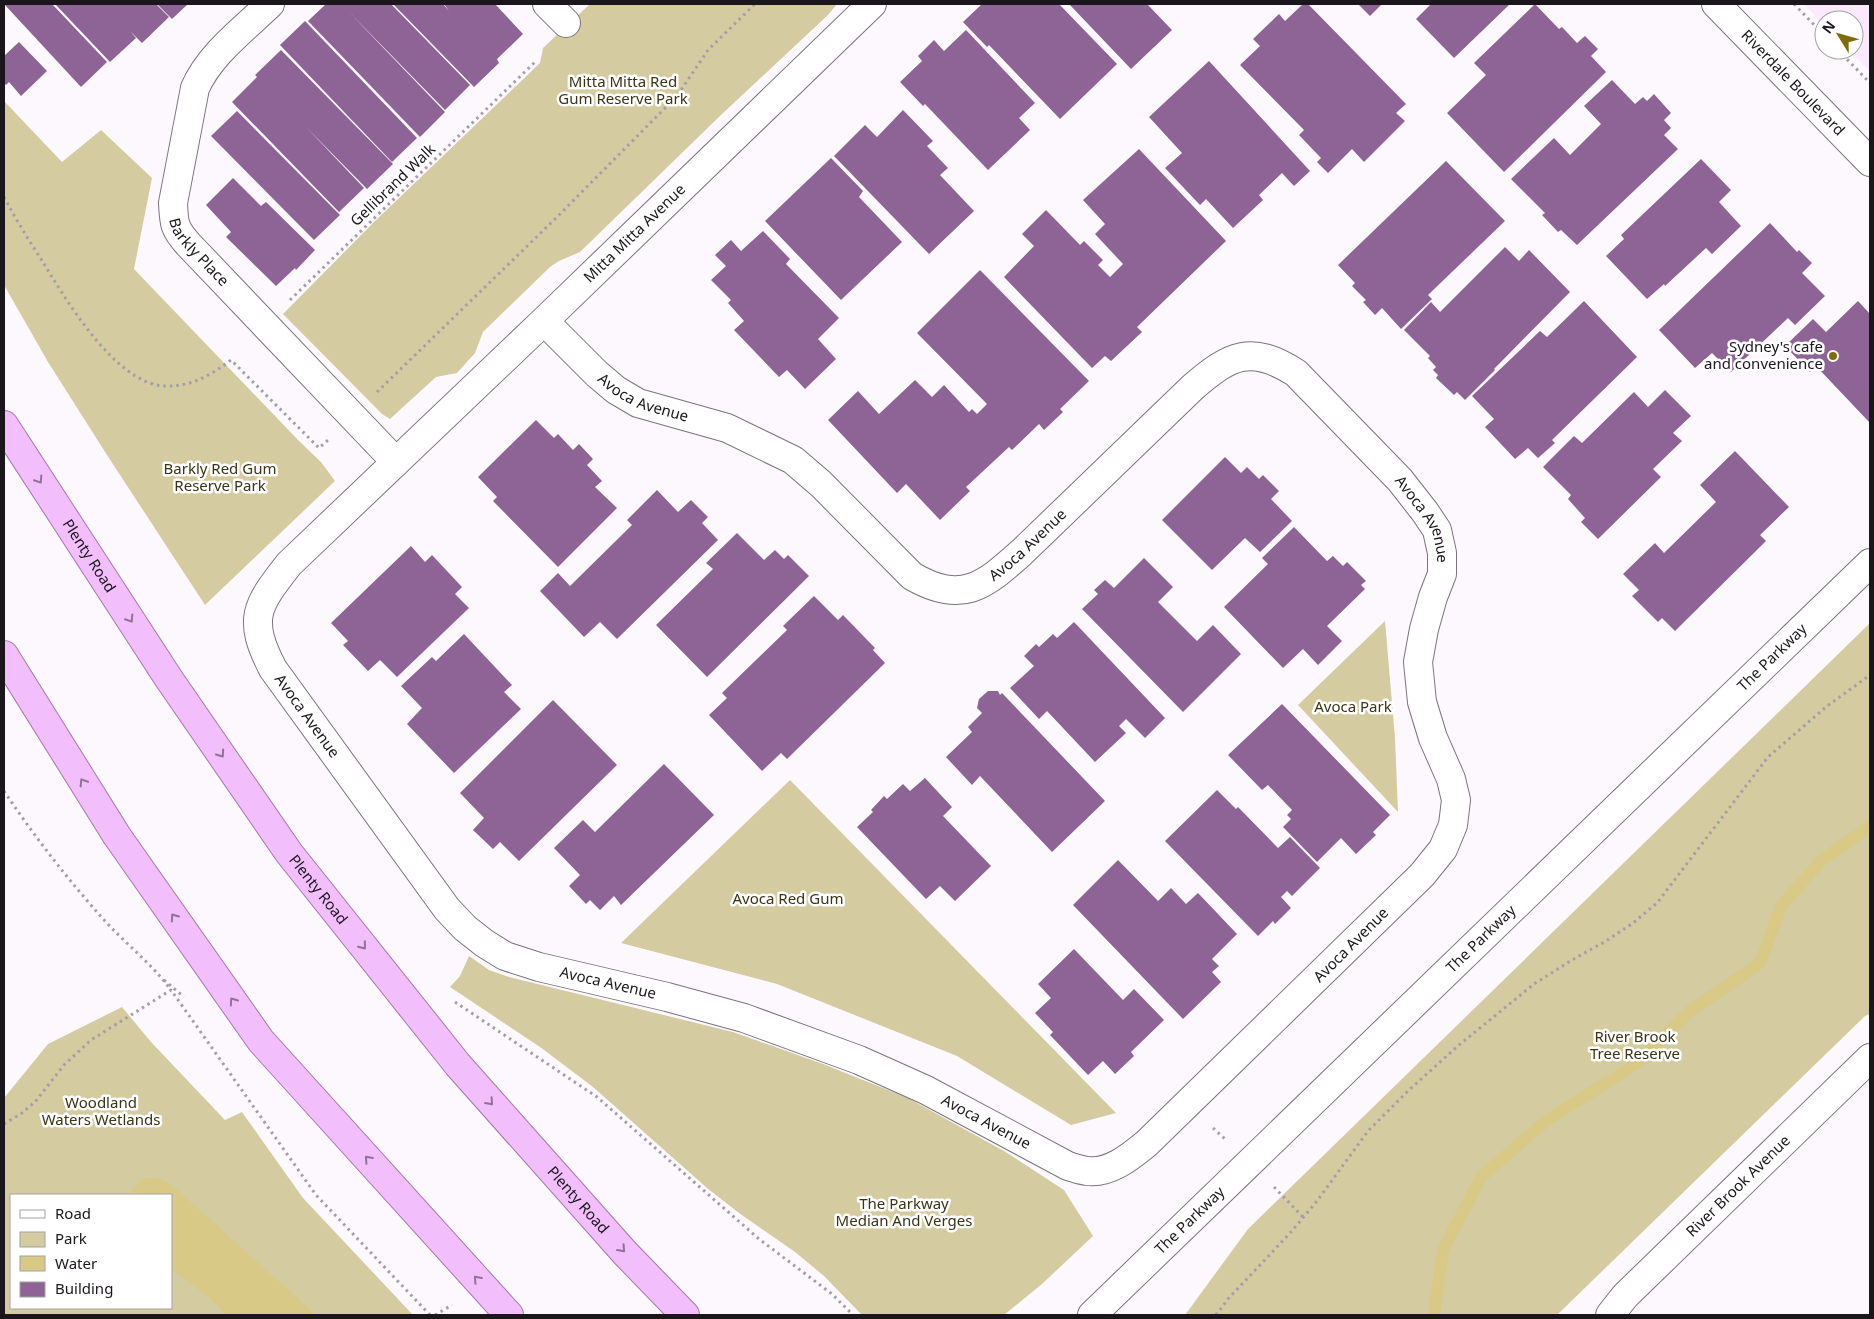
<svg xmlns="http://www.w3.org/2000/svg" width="1874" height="1319" font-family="'Noto Sans',sans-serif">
<rect width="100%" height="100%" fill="#fdf8fe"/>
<path fill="#fbeafd" d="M 1804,4 L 1870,4 L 1870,72 L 1849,50 L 1854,50 L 1854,20 L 1824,20 L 1824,25 Z"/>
<g fill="#d4cba1" fill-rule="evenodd">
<path d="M 590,4 L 837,4 L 828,15 L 722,114 L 580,252 L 559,261 L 550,267 L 483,332 L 475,353 L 457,373 L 436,377 L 390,419 L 382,414 L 283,314 L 374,222 L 540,63 L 543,48 Z"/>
<path d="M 4,101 L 62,162 L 101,130 L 152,178 L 134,269 L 299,441 L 321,462 L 335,481 L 205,605 L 107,455 L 48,362 L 4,285 Z"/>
<path d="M 1385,621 L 1395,738 L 1398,812 L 1298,705 Z"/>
<path d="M 1870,623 L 1870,1014 L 1865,1016 L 1557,1315 L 1185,1315 L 1248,1229 Z"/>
<path d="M 790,780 L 1116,1113 L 1071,1125 L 957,1056 L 777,984 L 621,943 Z"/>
<path d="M 469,956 L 489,970 L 509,977 L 733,1032 L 823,1064 L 908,1098 L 1004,1151 L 1064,1190 L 1093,1236 L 1042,1284 L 1004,1315 L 862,1315 L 824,1276 L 795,1252 L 739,1213 L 707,1188 L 593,1087 L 540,1047 L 450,987 L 460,976 Z"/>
<path d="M 122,1007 L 151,1042 L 225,1120 L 242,1112 L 303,1198 L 413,1315 L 4,1315 L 4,1098 L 48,1044 ZM 11,1195 L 171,1195 L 171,1308 L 11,1308 Z"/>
</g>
<path fill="#d8c986" d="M 145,1178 L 157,1178 L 172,1185 L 316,1315 L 226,1315 L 210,1298 L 171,1269 L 171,1195 L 129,1195 L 135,1186 Z"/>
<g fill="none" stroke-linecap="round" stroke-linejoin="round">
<path stroke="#d8c986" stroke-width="12" d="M 1434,1315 L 1443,1250 L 1481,1177 L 1546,1121 L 1636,1064 L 1689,1012 L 1760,963 L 1781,906 L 1821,861 L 1870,826"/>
</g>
<g fill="#8d6495">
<path d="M 4,4 L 52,4 L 107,62 L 81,87 Z"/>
<path d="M 55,4 L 156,4 L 169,17 L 142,43 L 130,31 L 136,38 L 110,62 Z"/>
<path d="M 157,4 L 188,4 L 172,19 Z"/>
<path d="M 326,4 L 391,4 L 470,85 L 445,110 L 347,10 L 445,112 L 420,137 L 308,21 Z"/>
<path d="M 393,4 L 443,4 L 449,11 L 444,4 L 495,4 L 523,34 L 497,59 L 499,63 L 474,87 Z"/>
<path d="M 982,4 L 1059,4 L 1117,64 L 1060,119 L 989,45 L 987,47 L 963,22 Z"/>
<path d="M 1069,4 L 1147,4 L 1172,30 L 1131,69 Z"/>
<path d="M 1303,4 L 1308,4 L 1406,104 L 1396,113 L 1405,121 L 1364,162 L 1352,149 L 1328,173 L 1317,162 L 1321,158 L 1299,135 L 1304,130 L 1240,65 L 1260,46 L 1253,39 L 1279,14 L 1285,21 Z"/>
<path d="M 1358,4 L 1382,4 L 1370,16 Z"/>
<path d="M 1431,4 L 1510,4 L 1454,58 L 1416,19 Z"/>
<path d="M 1535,4 L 1559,29 L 1562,27 L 1577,43 L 1585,36 L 1598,49 L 1591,56 L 1606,72 L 1504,172 L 1447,113 L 1486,75 L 1474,63 Z"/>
<path d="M 305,21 L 417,138 L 392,162 L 280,45 Z"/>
<path d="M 966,30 L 1035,103 L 1019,118 L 1030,130 L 988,170 L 925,104 L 923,106 L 900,82 L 922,61 L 918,56 L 934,40 L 944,51 Z"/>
<path d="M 19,42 L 47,71 L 21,96 L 9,82 L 6,85 L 4,83 L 4,56 Z"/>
<path d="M 281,50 L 393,164 L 367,189 L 306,127 L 364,188 L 339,212 L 232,102 L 257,77 L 255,75 Z"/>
<path d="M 1209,61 L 1310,171 L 1294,186 L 1282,173 L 1259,195 L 1263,200 L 1233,228 L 1206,199 L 1200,205 L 1165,168 L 1182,153 L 1149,117 Z"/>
<path d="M 1612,80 L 1635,104 L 1643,97 L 1647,101 L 1654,94 L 1671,113 L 1664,120 L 1671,128 L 1664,135 L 1678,149 L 1577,245 L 1561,230 L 1558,232 L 1542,215 L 1545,213 L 1511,179 L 1554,138 L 1570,155 L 1601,124 L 1584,106 Z"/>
<path d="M 903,110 L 933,141 L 927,146 L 948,168 L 940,175 L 974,211 L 929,254 L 834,156 L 865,125 L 877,137 Z"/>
<path d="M 237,111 L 340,215 L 314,240 L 211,136 Z"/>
<path d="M 1139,149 L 1226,241 L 1137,327 L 1142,332 L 1111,361 L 1105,356 L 1092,368 L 1004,277 L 1034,246 L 1022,234 L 1046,210 L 1080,245 L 1084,241 L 1103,260 L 1098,265 L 1110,277 L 1123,264 L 1095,234 L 1105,224 L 1083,200 Z"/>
<path d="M 831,158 L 863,191 L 859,197 L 902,242 L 841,300 L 765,221 Z"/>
<path d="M 1701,159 L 1731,190 L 1719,202 L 1741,226 L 1712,254 L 1706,248 L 1665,286 L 1664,284 L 1647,299 L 1606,256 L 1624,239 L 1621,235 Z"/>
<path d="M 1446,161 L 1505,221 L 1428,295 L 1432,299 L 1401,329 L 1382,308 L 1375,315 L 1363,302 L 1366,300 L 1352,286 L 1355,283 L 1338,265 Z"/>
<path d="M 233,178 L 261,206 L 266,202 L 315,250 L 296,270 L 295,268 L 276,286 L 226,237 L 231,232 L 206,205 Z"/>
<path d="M 1770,223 L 1797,252 L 1799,250 L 1812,263 L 1802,273 L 1825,296 L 1795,325 L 1788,318 L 1731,372 L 1712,353 L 1695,368 L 1659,330 Z"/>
<path d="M 763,231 L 790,259 L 786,264 L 839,318 L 818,339 L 836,359 L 805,389 L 787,370 L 779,377 L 734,330 L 744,321 L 728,303 L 731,300 L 711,280 L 726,266 L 715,255 L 731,240 L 741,251 Z"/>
<path d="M 1505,247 L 1519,261 L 1529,250 L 1570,292 L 1494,369 L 1495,370 L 1465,400 L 1457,392 L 1454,395 L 1436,378 L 1438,375 L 1433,370 L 1436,367 L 1428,358 L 1430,356 L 1404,330 L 1431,302 L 1440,312 Z"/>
<path d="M 980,270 L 1089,381 L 1060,409 L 1063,412 L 1044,430 L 1039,424 L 1012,450 L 1009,447 L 966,487 L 970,491 L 940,520 L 906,484 L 897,493 L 828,420 L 858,391 L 879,414 L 915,380 L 932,397 L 944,385 L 969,412 L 972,409 L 977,414 L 987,404 L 917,333 Z"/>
<path d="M 1584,301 L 1637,357 L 1552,440 L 1555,443 L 1538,458 L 1528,448 L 1515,459 L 1485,427 L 1494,419 L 1472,396 L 1540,331 L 1547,337 Z"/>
<path d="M 1858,301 L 1870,314 L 1870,423 L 1816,366 L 1810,372 L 1785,346 L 1813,319 L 1826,332 Z"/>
<path d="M 1665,390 L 1691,416 L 1673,433 L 1682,441 L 1653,469 L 1661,477 L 1598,539 L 1581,522 L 1585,518 L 1568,499 L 1571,495 L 1543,467 L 1574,436 L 1582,443 L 1634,392 L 1648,407 Z"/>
<path d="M 536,420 L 554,438 L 558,434 L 573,450 L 579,444 L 593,459 L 587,465 L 602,481 L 595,487 L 617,508 L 558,567 L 493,501 L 497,497 L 478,477 Z"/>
<path d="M 1735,451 L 1789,507 L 1760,535 L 1766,541 L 1675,631 L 1662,618 L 1658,622 L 1632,596 L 1639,590 L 1623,574 L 1655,543 L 1664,553 L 1716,502 L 1700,485 Z"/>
<path d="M 1225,457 L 1241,473 L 1247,467 L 1259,479 L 1263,475 L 1279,491 L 1271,499 L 1292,521 L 1260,552 L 1245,538 L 1212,570 L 1162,520 Z"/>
<path d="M 657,490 L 678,512 L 691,500 L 708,517 L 702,523 L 718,540 L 617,639 L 600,622 L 584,637 L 540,591 L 558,573 L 570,586 L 632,525 L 627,520 Z"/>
<path d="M 1294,527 L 1327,561 L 1333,556 L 1343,566 L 1347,562 L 1366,581 L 1361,585 L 1365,589 L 1327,626 L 1342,641 L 1318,665 L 1303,649 L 1283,668 L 1224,607 L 1268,564 L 1262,558 Z"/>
<path d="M 737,533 L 764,560 L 775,550 L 784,559 L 788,555 L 809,576 L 707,677 L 656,625 L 713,569 L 706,563 Z"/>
<path d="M 411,546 L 425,562 L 432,555 L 462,587 L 455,594 L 469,608 L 397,677 L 380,660 L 368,671 L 343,645 L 348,641 L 331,623 Z"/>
<path d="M 1144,558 L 1173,587 L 1158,602 L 1197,641 L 1213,625 L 1241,654 L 1183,712 L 1082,609 L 1098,594 L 1094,590 L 1105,580 L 1114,588 Z"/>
<path d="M 814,596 L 838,620 L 843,615 L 875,648 L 873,650 L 885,663 L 787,759 L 781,753 L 762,771 L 709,715 L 727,698 L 722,693 L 787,630 L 783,626 Z"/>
<path d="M 1074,622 L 1165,718 L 1145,738 L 1126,719 L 1119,726 L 1126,733 L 1095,762 L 1047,711 L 1039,719 L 1010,688 L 1034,666 L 1024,656 L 1036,644 L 1039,647 L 1053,634 L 1057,638 Z"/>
<path d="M 464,634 L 512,685 L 504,692 L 521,709 L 454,773 L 407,724 L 422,708 L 401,686 L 432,657 L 436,661 Z"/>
<path d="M 988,691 L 998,691 L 1000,695 L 1002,693 L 1105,801 L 1052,852 L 980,776 L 972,785 L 946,757 L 972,732 L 968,727 L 982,713 L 977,708 L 979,699 Z"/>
<path d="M 553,700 L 617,765 L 519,861 L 500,842 L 493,849 L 473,830 L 484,818 L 460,793 Z"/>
<path d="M 1282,704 L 1390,815 L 1373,832 L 1376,835 L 1356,854 L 1341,838 L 1317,862 L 1283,827 L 1291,819 L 1287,815 L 1292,810 L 1268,785 L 1262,790 L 1228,755 Z"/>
<path d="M 664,764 L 714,815 L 621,905 L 614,896 L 600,910 L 590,900 L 586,904 L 569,886 L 580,875 L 554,848 L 583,820 L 595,832 Z"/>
<path d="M 925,778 L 952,807 L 943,816 L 991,866 L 955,901 L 940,886 L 926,899 L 857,827 L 873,812 L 871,810 L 884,796 L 887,799 L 903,784 L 910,791 Z"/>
<path d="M 1217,790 L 1236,809 L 1238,807 L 1278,848 L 1290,837 L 1320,868 L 1292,896 L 1287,891 L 1281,897 L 1291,908 L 1275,924 L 1273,921 L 1258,936 L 1165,841 Z"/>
<path d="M 1118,860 L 1158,901 L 1171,888 L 1186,904 L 1198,893 L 1237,934 L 1212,959 L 1219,966 L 1212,972 L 1221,982 L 1183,1019 L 1073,905 Z"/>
<path d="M 1074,949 L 1123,1000 L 1134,989 L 1164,1020 L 1131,1052 L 1134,1056 L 1115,1074 L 1103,1061 L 1088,1075 L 1050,1035 L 1053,1032 L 1035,1013 L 1051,998 L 1038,984 Z"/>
</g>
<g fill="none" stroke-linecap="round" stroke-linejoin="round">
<g stroke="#7c727e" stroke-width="30">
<g id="minor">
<path id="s1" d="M 270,4 C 243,30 210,54 195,88 L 173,203 C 174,224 174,228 188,244 L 396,462"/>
<path d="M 547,4 L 566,23"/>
<path id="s2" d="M 1716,4 L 1870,162"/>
<path id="s3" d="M 544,321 L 597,374 L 616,390 L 638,403 L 727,428 L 793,460 L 821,484 L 912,576 C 962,605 984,586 1022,552 L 1193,387 C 1230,355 1251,344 1296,373 L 1400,480 L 1425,512 L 1437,530 L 1442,553 L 1442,574 L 1433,597 L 1424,629 L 1418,662 L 1422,702 L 1433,738 L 1451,779 L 1456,800 L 1453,825 L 1443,849 L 1422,875 L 1147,1143 C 1131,1156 1110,1174 1087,1171 C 1081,1170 1074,1168 1068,1166 L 926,1090 L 859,1060 L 744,1018 L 667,997 L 539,967 L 505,956 L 484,943 L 465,928 L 447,909 L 273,669 C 247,619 256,606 289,564 L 544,321 L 872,4"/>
<path id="s4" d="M 1610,1315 L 1625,1296 L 1870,1058"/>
</g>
</g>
<g stroke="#7c727e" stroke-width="30">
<g id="tertiary">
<path id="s5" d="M 1092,1315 L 1870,563"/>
</g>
</g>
<g stroke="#a478ac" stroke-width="30">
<g id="trunk">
<path id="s6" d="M 4,425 L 169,679 L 289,853 L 458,1065 L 625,1253 L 685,1315"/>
<path d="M 4,655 L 117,836 L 261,1041 L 509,1315"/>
</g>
</g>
<g stroke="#a49fa5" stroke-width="3" stroke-dasharray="2.5 4" stroke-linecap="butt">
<path d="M 1794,4 L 1824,35"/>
<path d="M 1838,50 L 1870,83"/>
<path d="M 4,197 C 15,218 28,239 41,259 C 65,298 115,384 165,386 C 191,387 211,375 231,360 L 319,448 L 328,440"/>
<path d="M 290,300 L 537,60"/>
<path d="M 377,392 L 554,220 L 677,96 L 708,50 L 755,4"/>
<path d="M 4,791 C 34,836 69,881 105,921 C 127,945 152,964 171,990"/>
<path d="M 164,980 L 184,997"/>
<path d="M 455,1002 L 597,1097 L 759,1239 L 832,1294 L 853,1315"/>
<path d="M 4,1124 L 22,1113 L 35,1102 L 64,1065 L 91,1040 L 171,990 L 316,1195 L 430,1315"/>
<path d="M 1213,1128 L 1225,1139"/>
<path d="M 1274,1187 L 1303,1217"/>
<path d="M 435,1315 L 452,1305"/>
<path d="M 1216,1315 L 1228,1299 L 1291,1232 L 1317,1201 L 1368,1131 L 1409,1090 L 1459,1045 L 1534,984 L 1572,960 L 1606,941 L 1633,923 L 1657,903 L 1768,757 L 1826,707 L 1870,675"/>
</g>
<use href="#minor" stroke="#fff" stroke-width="28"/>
<use href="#tertiary" stroke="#fff" stroke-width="28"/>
<use href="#trunk" stroke="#f2befb" stroke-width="28"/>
</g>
<defs><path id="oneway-chevron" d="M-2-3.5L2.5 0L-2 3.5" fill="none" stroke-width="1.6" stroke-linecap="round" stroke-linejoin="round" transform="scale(1.25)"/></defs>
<g stroke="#917296">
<use href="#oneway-chevron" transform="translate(39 480) rotate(57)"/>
<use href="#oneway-chevron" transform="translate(130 619) rotate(57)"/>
<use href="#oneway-chevron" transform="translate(221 754) rotate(55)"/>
<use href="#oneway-chevron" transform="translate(83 782) rotate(-122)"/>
<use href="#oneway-chevron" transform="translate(174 917) rotate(-125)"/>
<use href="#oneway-chevron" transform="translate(363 946) rotate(51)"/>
<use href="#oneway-chevron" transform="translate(233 1001) rotate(-125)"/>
<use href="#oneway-chevron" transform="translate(490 1102) rotate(48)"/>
<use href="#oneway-chevron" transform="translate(368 1159) rotate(-132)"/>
<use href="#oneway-chevron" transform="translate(622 1249) rotate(48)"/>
<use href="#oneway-chevron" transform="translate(477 1279) rotate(-132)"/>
</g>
<circle fill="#7f6c07" stroke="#fff" stroke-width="2" cx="1833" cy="356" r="5"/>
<g text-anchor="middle" stroke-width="5" stroke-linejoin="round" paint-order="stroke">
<g font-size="15" fill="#3a3315" stroke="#fff">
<text x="623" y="87">Mitta Mitta Red<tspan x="623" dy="17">Gum Reserve Park</tspan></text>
<text x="220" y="474">Barkly Red Gum<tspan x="220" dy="17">Reserve Park</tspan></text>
<text x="1353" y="712">Avoca Park</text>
<text x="788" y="904">Avoca Red Gum</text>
<text x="1635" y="1042">River Brook<tspan x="1635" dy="17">Tree Reserve</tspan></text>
<text x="101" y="1108">Woodland<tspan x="101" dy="17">Waters Wetlands</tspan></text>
<text x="904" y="1209">The Parkway<tspan x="904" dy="17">Median And Verges</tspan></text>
</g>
<g font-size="15" fill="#1a161b" stroke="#fff">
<text dy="5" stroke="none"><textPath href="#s2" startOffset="110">Riverdale Boulevard</textPath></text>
<text transform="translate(393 185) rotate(-44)" y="5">Gellibrand Walk</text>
<text dy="5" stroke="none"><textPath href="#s3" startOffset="3554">Mitta Mitta Avenue</textPath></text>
<text dy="5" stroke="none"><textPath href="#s1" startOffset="288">Barkly Place</textPath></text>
<text dy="5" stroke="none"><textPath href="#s3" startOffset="128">Avoca Avenue</textPath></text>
<text dy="5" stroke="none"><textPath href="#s3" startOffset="1131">Avoca Avenue</textPath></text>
<text dy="5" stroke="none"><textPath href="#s3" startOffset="591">Avoca Avenue</textPath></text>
<text dy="5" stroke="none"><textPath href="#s6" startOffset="156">Plenty Road</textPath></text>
<text dy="5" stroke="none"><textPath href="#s5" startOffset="946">The Parkway</textPath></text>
<text transform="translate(307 716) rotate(54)" y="5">Avoca Avenue</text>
<text dy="5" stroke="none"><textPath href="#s6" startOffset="561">Plenty Road</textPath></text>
<text dy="5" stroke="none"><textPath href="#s5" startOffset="541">The Parkway</textPath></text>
<text transform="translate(1351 945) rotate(-45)" y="5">Avoca Avenue</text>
<text transform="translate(608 983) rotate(13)" y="5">Avoca Avenue</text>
<text transform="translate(986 1122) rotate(28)" y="5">Avoca Avenue</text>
<text dy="5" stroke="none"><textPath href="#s4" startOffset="182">River Brook Avenue</textPath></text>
<text dy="5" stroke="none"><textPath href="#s6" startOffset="966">Plenty Road</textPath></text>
<text dy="5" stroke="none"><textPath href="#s5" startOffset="136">The Parkway</textPath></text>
</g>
<g font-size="15" fill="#1a161b" stroke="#fff" text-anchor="end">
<text x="1823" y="352">Sydney's cafe<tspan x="1823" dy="17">and convenience</tspan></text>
</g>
</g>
<rect width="1874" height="1319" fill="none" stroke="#1a161b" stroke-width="10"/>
<rect x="10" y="1194" width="162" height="115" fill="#ffffff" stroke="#a3a2a4"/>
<rect x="20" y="1210" width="25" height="8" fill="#ffffff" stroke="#a3a2a4"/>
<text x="55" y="1219" font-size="15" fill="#1a161b">Road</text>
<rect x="20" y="1232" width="25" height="15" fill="#d4cba1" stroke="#a3a2a4"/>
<text x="55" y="1244" font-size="15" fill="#1a161b">Park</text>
<rect x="20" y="1256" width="25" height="15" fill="#d8c986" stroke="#a3a2a4"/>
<text x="55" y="1269" font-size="15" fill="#1a161b">Water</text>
<rect x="20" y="1282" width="25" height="15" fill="#8d6495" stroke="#a3a2a4"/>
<text x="55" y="1294" font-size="15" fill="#1a161b">Building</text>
<g transform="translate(1839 35) rotate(307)"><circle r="24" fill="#ffffff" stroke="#a3a2a4"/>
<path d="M0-4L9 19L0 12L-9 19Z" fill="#7f6c07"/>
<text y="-8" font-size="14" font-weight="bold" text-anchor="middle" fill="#1a161b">N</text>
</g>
</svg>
